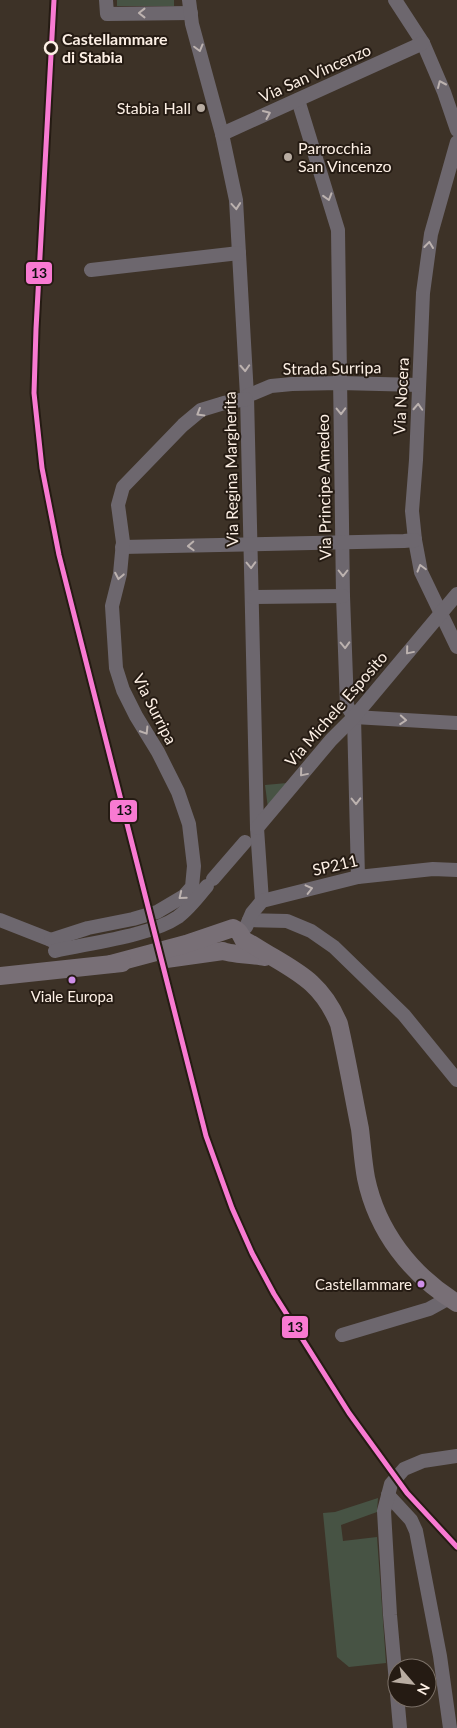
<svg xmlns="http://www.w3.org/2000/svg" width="457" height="1728" font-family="Lato,sans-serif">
<rect width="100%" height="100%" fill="#3d3227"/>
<g fill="#475344">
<rect x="117" y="0" width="57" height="6"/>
<path d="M 287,783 L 268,808 L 265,785 Z"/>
<path d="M 378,1498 L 377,1512 L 341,1525 L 343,1541 L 377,1537 L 386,1663 L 349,1667 L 337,1657 L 323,1513 L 335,1512 Z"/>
</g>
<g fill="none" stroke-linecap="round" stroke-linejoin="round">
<g stroke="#6d676e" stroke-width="14">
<path d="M 106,0 L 107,14 L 191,13"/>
<path d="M 189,0 L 192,24 L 222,134 L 236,200 L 247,396 L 257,828 L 262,901"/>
<path d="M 395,0 L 423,43 L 444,92 L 457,130"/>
<path d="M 298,100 L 338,230 L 343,596 L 347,706 L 354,717 L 358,877"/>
<path d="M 222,134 L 423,43"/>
<path d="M 457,142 L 431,234 L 423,293 L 416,460 L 412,511 L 415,540 L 421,572 L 457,647"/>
<path d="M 91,270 L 239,253"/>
<path d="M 247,396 L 271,386 L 292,384 L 340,383 L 419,385"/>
<path d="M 122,547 L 404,541 L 415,540"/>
<path d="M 252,597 L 343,596"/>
<path d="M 354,717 L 457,723"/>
<path d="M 257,828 L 331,740 L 354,717 L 457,594"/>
<path d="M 213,879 L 245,842"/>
<path d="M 0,920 L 51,940"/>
<path d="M 249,920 L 287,921 L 311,931 L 334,947 L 404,1015 L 457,1080"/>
<path d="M 246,927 L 252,913 L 262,901 L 358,877 L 433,869 L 457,870"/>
<path d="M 51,940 L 88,928 L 133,919 L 157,912 L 184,896 L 192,887 L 194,866 L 189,824 L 178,792 L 158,752 L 136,716 L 123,690 L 116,668 L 112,606 L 120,574 L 123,542 L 118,505 L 123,487 L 183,425 L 201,410 L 224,403 L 246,399"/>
<path d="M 55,951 C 89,943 150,936 178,917 C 189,909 198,897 207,886"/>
<path d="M 342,1335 L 429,1309 L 449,1298"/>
<path d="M 388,1495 L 411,1520 L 416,1531 L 440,1656 L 450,1728"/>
<path d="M 400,1728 L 390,1615 L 384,1511 L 391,1484 L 404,1469 L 423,1461 L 457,1456"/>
</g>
<g stroke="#786f76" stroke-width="18">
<path d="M 166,959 L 223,951 C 229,954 256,955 265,957"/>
<path d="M 111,964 L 186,944 L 233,928 C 240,931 240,934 243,939 C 245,941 250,943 253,945 C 292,970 320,978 339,1024 C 347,1059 353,1094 360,1129 C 362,1145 363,1162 366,1178 C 377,1231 411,1275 457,1303"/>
<path d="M 0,976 L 122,963"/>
</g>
<g stroke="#251b13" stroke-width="9">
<path id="rail-1" d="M 54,0 L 36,329 L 34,393 L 42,468 L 59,555 L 206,1136 L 232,1208 L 252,1253 L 274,1294 L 349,1413 L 407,1493 L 457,1547"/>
</g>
<use href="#rail-1" stroke="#f87ad2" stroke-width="5"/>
</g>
<defs><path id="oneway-chevron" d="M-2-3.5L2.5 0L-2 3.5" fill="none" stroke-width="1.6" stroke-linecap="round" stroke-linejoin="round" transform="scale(1.25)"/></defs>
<g stroke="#bcb2af">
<use href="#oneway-chevron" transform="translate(142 13) rotate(180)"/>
<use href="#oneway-chevron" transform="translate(199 48) rotate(75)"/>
<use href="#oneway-chevron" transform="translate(441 84) rotate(-114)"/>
<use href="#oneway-chevron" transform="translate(267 114) rotate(-24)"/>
<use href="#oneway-chevron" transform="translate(328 197) rotate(73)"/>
<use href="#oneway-chevron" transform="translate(236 206) rotate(85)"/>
<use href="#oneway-chevron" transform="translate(429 245) rotate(-83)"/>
<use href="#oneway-chevron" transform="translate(245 368) rotate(87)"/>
<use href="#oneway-chevron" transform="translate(418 407) rotate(-87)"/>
<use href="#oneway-chevron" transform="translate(341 411) rotate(89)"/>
<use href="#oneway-chevron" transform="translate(200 413) rotate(149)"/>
<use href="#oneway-chevron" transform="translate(191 546) rotate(178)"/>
<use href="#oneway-chevron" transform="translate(251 565) rotate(88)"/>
<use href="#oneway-chevron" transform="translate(421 568) rotate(-106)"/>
<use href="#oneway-chevron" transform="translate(343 573) rotate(90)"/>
<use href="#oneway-chevron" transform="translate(119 576) rotate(101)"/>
<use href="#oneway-chevron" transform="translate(345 645) rotate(88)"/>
<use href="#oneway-chevron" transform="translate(409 651) rotate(130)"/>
<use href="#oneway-chevron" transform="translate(403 720) rotate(4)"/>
<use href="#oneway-chevron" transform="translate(145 731) rotate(58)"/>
<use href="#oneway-chevron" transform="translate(303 773) rotate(130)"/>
<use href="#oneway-chevron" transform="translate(356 801) rotate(89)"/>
<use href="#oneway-chevron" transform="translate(309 889) rotate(-14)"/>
<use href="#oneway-chevron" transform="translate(182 896) rotate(141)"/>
</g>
<circle fill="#251b13" stroke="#fcefe4" stroke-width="2.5" cx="51" cy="48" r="6"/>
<g fill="#b9ada2" stroke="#251b13" stroke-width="2">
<circle cx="201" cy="108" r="5"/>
<circle cx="288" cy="157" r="5"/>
</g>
<g fill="#ce8fe9" stroke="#251b13" stroke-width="2">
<circle cx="72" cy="980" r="4.5"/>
<circle cx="421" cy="1284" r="4.5"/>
</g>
<g text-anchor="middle" stroke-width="4" stroke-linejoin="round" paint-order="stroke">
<g font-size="15" fill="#fcefe4" stroke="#251b13">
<text x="72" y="1002">Viale Europa</text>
<text x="412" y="1290" text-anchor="end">Castellammare</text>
</g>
<g font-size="16" font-weight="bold" fill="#fcefe4" stroke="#251b13" text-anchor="start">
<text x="62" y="45">Castellammare<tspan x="62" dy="18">di Stabia</tspan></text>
</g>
<g font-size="16" fill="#fcefe4" stroke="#251b13">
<text transform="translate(315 73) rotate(-24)" y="6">Via San Vincenzo</text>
<text transform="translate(332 368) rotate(-1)" y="6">Strada Surripa</text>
<text transform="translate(401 396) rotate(-87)" y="6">Via Nocera</text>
<text transform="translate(231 469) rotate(-91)" y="6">Via Regina Margherita</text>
<text transform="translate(324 487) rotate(-91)" y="6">Via Principe Amedeo</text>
<text transform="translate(155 709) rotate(63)" y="6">Via Surripa</text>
<text transform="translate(336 709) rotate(-49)" y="6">Via Michele Esposito</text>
<text transform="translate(335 865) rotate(-13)" y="6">SP211</text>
</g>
<g font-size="16" fill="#fcefe4" stroke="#251b13" text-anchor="end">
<text x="191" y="114">Stabia Hall</text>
<text x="298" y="154" text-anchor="start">Parrocchia<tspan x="298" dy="18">San Vincenzo</tspan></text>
</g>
</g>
<g stroke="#251b13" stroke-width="2">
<rect x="25" y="261" width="28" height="24" rx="5" fill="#f87ad2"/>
<rect x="109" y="799" width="29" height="24" rx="5" fill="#f87ad2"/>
<rect x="281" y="1315" width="28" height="24" rx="5" fill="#f87ad2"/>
</g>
<g font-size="14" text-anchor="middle" font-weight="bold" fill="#111">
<text x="39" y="278">13</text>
<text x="124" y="815">13</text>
<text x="295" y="1332">13</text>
</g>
<g transform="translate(412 1683) rotate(118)"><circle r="24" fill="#251b13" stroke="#7b7067"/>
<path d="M0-4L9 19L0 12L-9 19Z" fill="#b9ada2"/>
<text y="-8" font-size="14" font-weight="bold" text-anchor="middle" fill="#fcefe4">N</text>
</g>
</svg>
